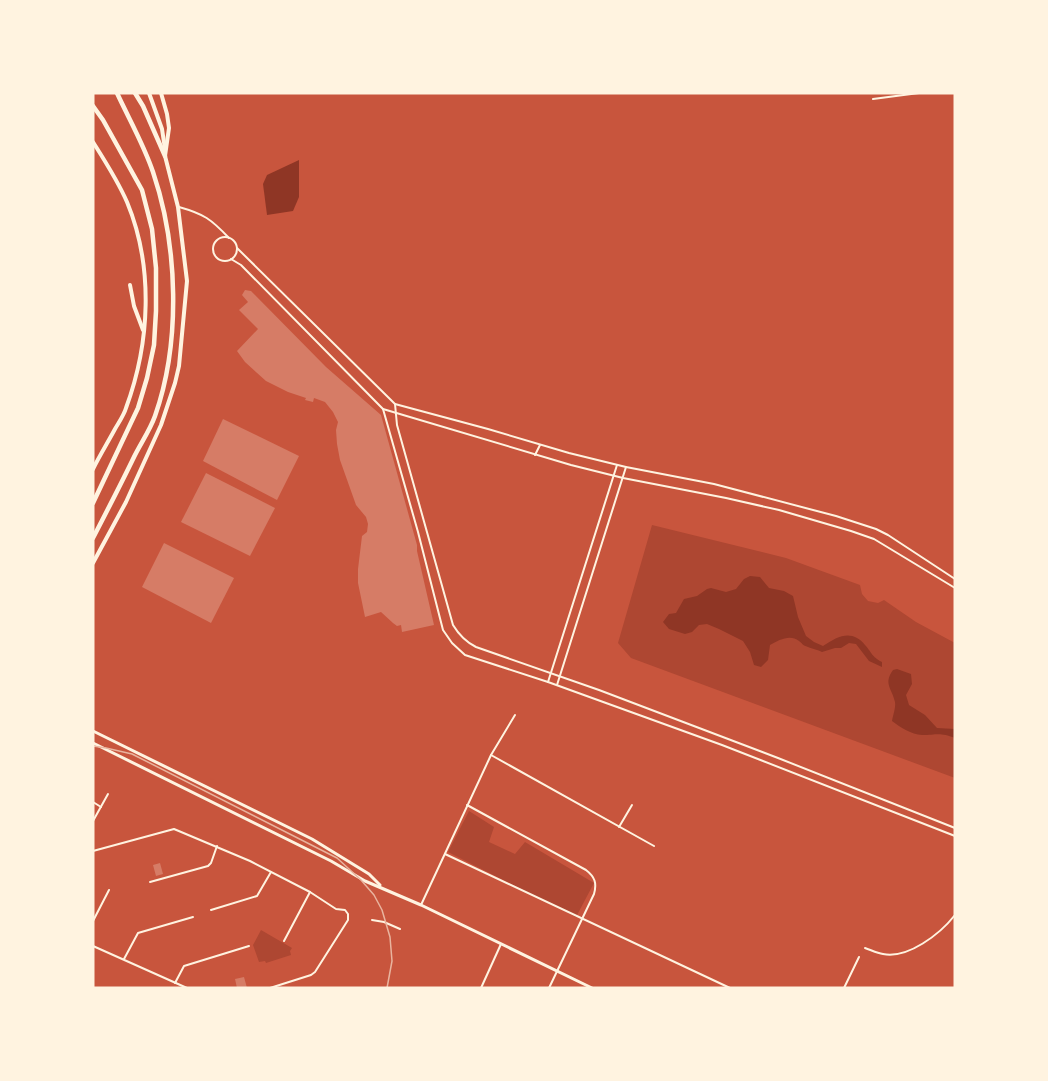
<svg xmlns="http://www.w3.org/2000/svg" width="1048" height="1081" font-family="Montserrat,sans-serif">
<rect width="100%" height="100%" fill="#c8553d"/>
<g fill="#ae4732">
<path d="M 652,525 L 786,558 L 860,585 L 862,594 L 868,601 L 878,603 L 884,600 L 916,622 L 955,643 L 955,778 L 631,658 L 618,643 Z"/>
<path d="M 469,811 L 494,827 L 489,842 L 515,854 L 525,842 L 594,883 L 576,917 L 448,852 Z"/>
<path d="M 261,930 L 292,948 L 290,951 L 291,955 L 266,963 L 265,961 L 259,962 L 253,945 Z"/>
</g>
<g fill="#8f3625">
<path d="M 299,160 L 299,197 L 293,211 L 267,215 L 263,184 L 267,175 Z"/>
<path d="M 750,576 L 760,577 L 769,588 L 784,591 L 793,596 L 798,617 L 806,636 L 814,642 L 823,646 C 838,636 852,629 865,645 C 873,654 871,656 882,662 L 882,667 L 869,661 L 856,644 L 849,643 L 841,648 L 835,648 L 822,652 C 816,649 813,649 808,647 C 802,645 804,645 799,641 C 790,634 779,640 770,645 L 768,660 L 761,667 L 754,665 L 750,652 L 743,641 L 719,629 L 707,624 L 699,625 L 692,632 L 685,634 L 669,629 L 663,622 L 669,614 L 676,613 L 684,599 L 697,596 L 707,589 L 711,588 L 726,592 L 736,589 L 744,579 Z"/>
<path d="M 897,669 L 911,674 L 912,684 L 906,695 L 909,705 L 925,715 L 937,728 L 955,729 L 955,738 C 940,732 937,735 922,735 C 911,734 901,728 892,721 C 893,715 896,707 895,702 C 892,688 883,684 893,670 Z"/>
</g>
<g fill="#d67c66">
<path d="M 245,290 L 251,291 L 326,367 L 381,415 L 417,545 L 417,551 L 434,625 L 402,632 L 401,625 L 397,626 L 393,623 L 381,612 L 365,617 L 358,583 L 358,569 L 362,536 L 367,532 L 368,524 L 366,517 L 356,505 L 340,460 L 337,444 L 336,430 L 338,422 L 333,412 L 325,402 L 314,398 L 313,402 L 305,400 L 306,398 L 288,392 L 266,381 L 245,362 L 237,351 L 258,329 L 239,310 L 248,302 L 242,295 Z"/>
<path d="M 223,419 L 299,456 L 277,500 L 203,461 Z"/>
<path d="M 206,473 L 275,508 L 250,556 L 181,522 Z"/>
<path d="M 164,543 L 234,578 L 211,623 L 142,587 Z"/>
<path d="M 160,863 L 163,874 L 156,876 L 153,865 Z"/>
<path d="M 244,977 L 247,988 L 237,988 L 235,979 Z"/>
</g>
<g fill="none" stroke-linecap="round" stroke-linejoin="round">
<g stroke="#fff3e0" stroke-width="2">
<path d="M 873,99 L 919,93"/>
<path d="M 179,207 C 204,214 211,219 229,238"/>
<circle cx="225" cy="249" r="12"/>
<path d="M 237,248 L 395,404 L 488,429 L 569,453 L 626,467 L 714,484 L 836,516 L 876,529 L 888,535 L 955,579"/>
<path d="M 231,259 L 241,265 L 383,409 L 571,465 L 623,478 L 726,498 L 779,510 L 851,531 L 874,539 L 955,588"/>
<path d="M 395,404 L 397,425 L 453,625 C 459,635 466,642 476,647 L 599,690 L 778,758 L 955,828"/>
<path d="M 383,409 L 418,532 L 443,630 L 452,643 L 465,655 L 548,682 L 722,745 L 955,836"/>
<path d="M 535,455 L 540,445"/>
<path d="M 548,682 L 617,465"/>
<path d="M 557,685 L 626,467"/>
<path d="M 491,755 L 654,846"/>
<path d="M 93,802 L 101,807"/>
<path d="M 467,805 L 586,870 C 595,877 597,883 594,894 L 549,988"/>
<path d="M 93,821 L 108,794"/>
<path d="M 619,827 L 632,805"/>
<path d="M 93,851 L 174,829 L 250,861 L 310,892 L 336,909 L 345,910 L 348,914 L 348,920 L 315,972 L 311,975 L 270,988"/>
<path d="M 445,854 L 730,988"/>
<path d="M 150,882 L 208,866 L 211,863 L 217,846"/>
<path d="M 421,905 L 491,755 L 515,715"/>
<path d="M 211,910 L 257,896 L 271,872"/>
<path d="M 372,920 L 384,922 L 400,929"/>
<path d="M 93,921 L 109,890"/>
<path d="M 284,941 L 310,892"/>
<path d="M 93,946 L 187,988"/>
<path d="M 865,948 C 871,950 877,953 883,954 C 908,959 940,934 955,915"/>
<path d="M 124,959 L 138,933 L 193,917"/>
<path d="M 175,983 L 184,966 L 249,946"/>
<path d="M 481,988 L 501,944"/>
<path d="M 844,988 L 859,957"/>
</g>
<g stroke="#fff3e0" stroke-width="3">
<path d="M 93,731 L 312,839 L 369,874 L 380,885"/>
<path d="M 93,743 L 331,861 L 365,881 L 421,905 L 592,988"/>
</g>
<g stroke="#fff3e0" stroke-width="4">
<path d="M 149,93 L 162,129 L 165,149"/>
<path d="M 93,142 C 105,161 118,181 127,202 C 154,267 150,343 126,408 C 124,415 119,422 115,429 C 108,442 100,455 93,469"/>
<path d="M 130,285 L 134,306 L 143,330"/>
<path d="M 93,563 L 126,502 L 161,425 L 175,383 L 179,366 L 187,281 L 178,207 L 165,156 L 169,128 L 167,114 L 161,93"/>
</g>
<g stroke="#fff3e0" stroke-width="4.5">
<path d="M 135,93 L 143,106 L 165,156"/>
<path d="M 93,106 L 103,120 L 142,190 L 152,229 L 156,268 L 156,311 L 154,345 L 147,378 L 138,408 L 93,503"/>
<path d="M 93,538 C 107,511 121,484 134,457 C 141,443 150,430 155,416 C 181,342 178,246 153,172 C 144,145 129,119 117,93"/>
</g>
<path stroke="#e9b49f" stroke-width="1.5" d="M 93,746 L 106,748 L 132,754 L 337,858 L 361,880 L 374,895 L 382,910 L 390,937 L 392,961 L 387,988"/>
</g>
<rect width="1048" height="1081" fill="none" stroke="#fff3e0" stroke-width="189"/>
</svg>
